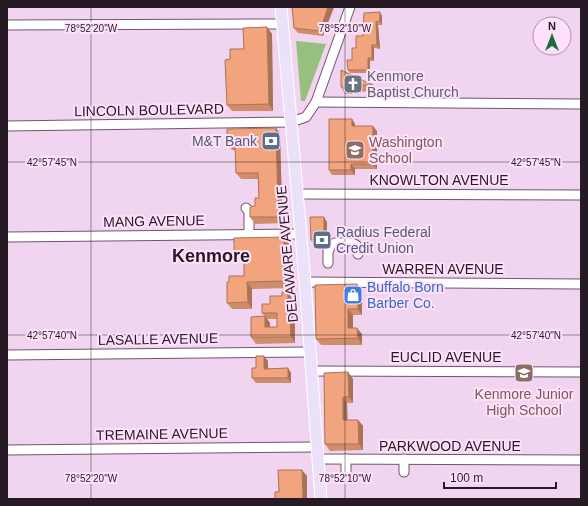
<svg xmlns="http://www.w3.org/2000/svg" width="588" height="506" font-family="Helvetica,sans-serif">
<rect width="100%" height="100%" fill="#f1d4ef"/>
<path fill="#97bf7d" d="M 296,41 L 326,44 L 305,101 L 301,101 Z"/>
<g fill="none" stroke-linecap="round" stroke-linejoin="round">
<g stroke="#6f566d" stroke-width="11">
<g id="minor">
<path d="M 7,25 L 282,24"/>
<path d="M 316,102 L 581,104"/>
<path d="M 7,126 L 291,122 L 306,117 L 316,102 L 350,7"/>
<path d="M 297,194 L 581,195"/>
<path d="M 246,208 L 249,211 L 249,234"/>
<path d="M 7,237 L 300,234"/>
<path d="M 335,243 L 352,243 L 356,245 L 358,249 L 358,254"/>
<path d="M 328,263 L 328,251 L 330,248"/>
<path d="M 305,282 L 581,284"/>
<path d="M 7,355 L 310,352"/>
<path d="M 312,371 L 581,372"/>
<path d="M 7,450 L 317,447"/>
<path d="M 318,459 L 581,460"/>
<path d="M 404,459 L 404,472"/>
<path d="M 346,471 L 346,459"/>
</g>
</g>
<g stroke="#fff" stroke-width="13">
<path id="major" d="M 281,7 L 305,282 L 321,499"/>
</g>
<use href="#minor" stroke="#fff" stroke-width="9"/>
<use href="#major" stroke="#ebe2fa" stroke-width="11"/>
</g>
<g fill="#d08d6c" fill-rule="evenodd">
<path d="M 292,7 L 334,7 L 323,36 L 298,33 L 294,28 Z"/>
<path d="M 380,12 L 382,16 L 382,25 L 378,25 L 380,49 L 374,48 L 374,61 L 370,61 L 370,73 L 350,73 L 348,70 L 356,48 Z"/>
<path d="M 267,27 L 272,34 L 273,111 L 232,111 L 227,105 L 230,59 L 244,49 Z"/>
<path d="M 341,70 L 373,85 L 378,92 L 352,91 L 352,94 L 345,94 L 341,87 Z"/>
<path d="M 352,119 L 355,124 L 355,126 L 377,131 L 377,169 L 355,169 L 355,175 L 332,175 L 329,170 Z"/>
<path d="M 276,128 L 280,134 L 282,208 L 285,212 L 285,223 L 255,224 L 250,217 L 259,198 L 258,179 L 241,179 L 236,173 L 236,150 L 232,150 L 227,144 Z"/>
<path d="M 327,222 L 327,235 L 330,239 L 323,247 L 317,248 L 311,240 Z"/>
<path d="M 284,237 L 289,244 L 290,288 L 252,289 L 252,309 L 232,309 L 227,303 L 244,276 L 244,259 L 239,259 L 234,252 Z"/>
<path d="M 357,284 L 362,291 L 362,315 L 353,315 L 353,328 L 362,334 L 362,345 L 321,345 L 316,339 Z"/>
<path d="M 292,298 L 293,320 L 295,323 L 295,343 L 256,344 L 251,337 L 265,316 L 262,313 L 270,304 ZM 267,319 L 277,319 L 277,327 L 270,327 L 270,323 Z"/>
<path d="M 268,361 L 268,369 L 288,368 L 291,373 L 291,383 L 256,383 L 252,378 L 256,368 Z"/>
<path d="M 348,372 L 353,379 L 353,403 L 347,403 L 347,420 L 358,420 L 363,426 L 363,450 L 330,451 L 325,444 Z"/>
</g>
<g fill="#a97358">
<path d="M 328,7 L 334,7 L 323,36 L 320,31 Z"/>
<path d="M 380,12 L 382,16 L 382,25 L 380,21 Z"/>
<path d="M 376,22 L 378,25 L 380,49 L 377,45 Z"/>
<path d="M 267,27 L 272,34 L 273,111 L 269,104 Z"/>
<path d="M 372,45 L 374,48 L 374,61 L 372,58 Z"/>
<path d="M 368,58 L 370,61 L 370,73 L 368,70 Z"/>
<path d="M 348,85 L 352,91 L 352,94 L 348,87 Z"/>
<path d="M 352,119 L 355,124 L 355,131 L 352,126 Z"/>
<path d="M 373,126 L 377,131 L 377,169 L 373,164 Z"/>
<path d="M 276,128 L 280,134 L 282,208 L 285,212 L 285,223 L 281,217 L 278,206 Z"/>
<path d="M 351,164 L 355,169 L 355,175 L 351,170 Z"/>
<path d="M 324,217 L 327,222 L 327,235 L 330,239 L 323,247 L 320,242 L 324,231 Z"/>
<path d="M 284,237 L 289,244 L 290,288 L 285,281 Z"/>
<path d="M 247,282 L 252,289 L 252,309 L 248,302 Z"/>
<path d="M 357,284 L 362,291 L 362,315 L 358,309 Z"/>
<path d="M 288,292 L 292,298 L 293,320 L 295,323 L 295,343 L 291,337 L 288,317 Z"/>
<path d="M 348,309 L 353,315 L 353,334 L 348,328 Z"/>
<path d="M 265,316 L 270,323 L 270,333 L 265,327 Z"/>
<path d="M 357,328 L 362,334 L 362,345 L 358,338 Z"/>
<path d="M 264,356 L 268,361 L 268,374 L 264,369 Z"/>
<path d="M 288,368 L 291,373 L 291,383 L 288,378 Z"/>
<path d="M 348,372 L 353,379 L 353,403 L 349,397 Z"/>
<path d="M 343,397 L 347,403 L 348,427 L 343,420 Z"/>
<path d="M 358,420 L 363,426 L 363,450 L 359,444 Z"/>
<path d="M 302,470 L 307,476 L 307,499 L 303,499 Z"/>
</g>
<g fill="#f2a47e" stroke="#a97358">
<path d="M 292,7 L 328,7 L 320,31 L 294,28 Z"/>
<path d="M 380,12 L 380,21 L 376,22 L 377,45 L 372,45 L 372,58 L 368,58 L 368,70 L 348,70 L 347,60 L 352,60 L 352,48 L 356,48 L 356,36 L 363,36 L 364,13 Z"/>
<path d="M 267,27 L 269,104 L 227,105 L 225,60 L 230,59 L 230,49 L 244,49 L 243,28 Z"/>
<path d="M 341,70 L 373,85 L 348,85 L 348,87 L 341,87 Z"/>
<path d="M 329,119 L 352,119 L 352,126 L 373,126 L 373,164 L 351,164 L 351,170 L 329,170 Z"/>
<path d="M 276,128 L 278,206 L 280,206 L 281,217 L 250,217 L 250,207 L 255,206 L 255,198 L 259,198 L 258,173 L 236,173 L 235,143 L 227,144 L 227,129 Z"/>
<path d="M 310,217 L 324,217 L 324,231 L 327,234 L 320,242 L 314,243 L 314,239 L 311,240 Z"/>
<path d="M 284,237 L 285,281 L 247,282 L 248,302 L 227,303 L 227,282 L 229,282 L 229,276 L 244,276 L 244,252 L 234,252 L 234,238 Z"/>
<path d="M 357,284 L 358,309 L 348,309 L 348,328 L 357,328 L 358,338 L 316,339 L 315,285 Z"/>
<path d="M 282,292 L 288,292 L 288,317 L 290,317 L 291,337 L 251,337 L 251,317 L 265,316 L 265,327 L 277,327 L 277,313 L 262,313 L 262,304 L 270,304 L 270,296 L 282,296 Z"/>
<path d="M 256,356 L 264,356 L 264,369 L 288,368 L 288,378 L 252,378 L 252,368 L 256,368 Z"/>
<path d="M 348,372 L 349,397 L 343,397 L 343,420 L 358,420 L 359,444 L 325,444 L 324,373 Z"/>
<path d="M 278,470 L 302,470 L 303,499 L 275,499 L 275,492 L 279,492 Z"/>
</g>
<path fill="none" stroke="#261b25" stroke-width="1" stroke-opacity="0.45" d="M 91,7 L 91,499M 345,7 L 345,499M 7,162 L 581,162M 7,335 L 581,335"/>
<defs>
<g id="church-square" transform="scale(1)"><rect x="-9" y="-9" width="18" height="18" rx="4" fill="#6b7280" stroke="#ffe1fc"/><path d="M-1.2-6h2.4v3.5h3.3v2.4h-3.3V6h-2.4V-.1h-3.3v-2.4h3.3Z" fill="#fff"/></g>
<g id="bank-square" transform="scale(1)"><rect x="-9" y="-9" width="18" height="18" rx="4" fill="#5c6f8a" stroke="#ffe1fc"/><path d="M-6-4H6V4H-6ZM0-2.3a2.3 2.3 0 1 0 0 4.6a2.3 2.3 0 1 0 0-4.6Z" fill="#fff"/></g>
<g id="school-square" transform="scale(1)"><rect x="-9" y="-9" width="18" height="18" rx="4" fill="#8d6e63" stroke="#ffe1fc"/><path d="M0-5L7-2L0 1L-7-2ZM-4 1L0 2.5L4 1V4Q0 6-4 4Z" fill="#fff"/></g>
<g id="shop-square" transform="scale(1)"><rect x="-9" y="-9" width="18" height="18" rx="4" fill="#3f7fe0" stroke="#ffe1fc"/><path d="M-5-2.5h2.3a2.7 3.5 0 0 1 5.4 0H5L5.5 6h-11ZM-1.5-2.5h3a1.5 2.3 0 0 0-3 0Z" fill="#fff"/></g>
</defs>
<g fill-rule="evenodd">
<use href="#church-square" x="353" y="84"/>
<use href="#bank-square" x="271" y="141"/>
<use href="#school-square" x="355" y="150"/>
<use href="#bank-square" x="322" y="240"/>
<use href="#shop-square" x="353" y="295"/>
<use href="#school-square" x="524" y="373"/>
</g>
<g text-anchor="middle" stroke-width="4" stroke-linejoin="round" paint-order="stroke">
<g font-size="14" fill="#5b616d" stroke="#ffe1fc" text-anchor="start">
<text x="367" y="81">Kenmore<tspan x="367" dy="16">Baptist Church</tspan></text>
</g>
<g font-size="14" fill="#261b25" stroke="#ffe1fc">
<text transform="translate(149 110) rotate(-1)" y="5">LINCOLN BOULEVARD</text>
<text x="439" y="185">KNOWLTON AVENUE</text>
<text transform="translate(154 221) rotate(-1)" y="5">MANG AVENUE</text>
<text transform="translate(287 254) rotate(-95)" y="5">DELAWARE AVENUE</text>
<text x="443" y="274">WARREN AVENUE</text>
<text transform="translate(158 339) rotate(-1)" y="5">LASALLE AVENUE</text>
<text x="446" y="362">EUCLID AVENUE</text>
<text transform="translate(162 434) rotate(-1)" y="5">TREMAINE AVENUE</text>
<text x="450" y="451">PARKWOOD AVENUE</text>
</g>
<g font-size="14" fill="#4e5e75" stroke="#ffe1fc" text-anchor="end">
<text x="257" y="146">M&amp;T Bank</text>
<text x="336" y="237" text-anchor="start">Radius Federal<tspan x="336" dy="16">Credit Union</tspan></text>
</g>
<g font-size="14" fill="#785e54" stroke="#ffe1fc" text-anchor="start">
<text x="369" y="147">Washington<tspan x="369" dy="16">School</tspan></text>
<text x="524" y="399" text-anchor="middle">Kenmore Junior<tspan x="524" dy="16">High School</tspan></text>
</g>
<g font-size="14" fill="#366cbe" stroke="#ffe1fc" text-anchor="start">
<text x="367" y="292">Buffalo Born<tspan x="367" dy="16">Barber Co.</tspan></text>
</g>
<g font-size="18" font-weight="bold" fill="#261b25" stroke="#ffe1fc">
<text x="211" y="262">Kenmore</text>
</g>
</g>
<g font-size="10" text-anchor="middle" fill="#261b25" stroke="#ffe1fc" stroke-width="4" stroke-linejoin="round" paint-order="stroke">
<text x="91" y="32">78°52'20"W</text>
<text x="345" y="32">78°52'10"W</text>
<text x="52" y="166">42°57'45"N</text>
<text x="536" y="166">42°57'45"N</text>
<text x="52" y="339">42°57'40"N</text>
<text x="536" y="339">42°57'40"N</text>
<text x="91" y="482">78°52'20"W</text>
<text x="345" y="482">78°52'10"W</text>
</g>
<rect width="588" height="506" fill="none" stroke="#261b25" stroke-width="16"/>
<g transform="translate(552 36)"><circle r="19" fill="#ffe1fc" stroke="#a892a6"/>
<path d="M0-3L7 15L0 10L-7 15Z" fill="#1b6d3e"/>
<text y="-6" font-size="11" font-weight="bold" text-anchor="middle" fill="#261b25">N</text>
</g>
<path d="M444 482v6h112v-6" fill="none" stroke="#261b25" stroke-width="2"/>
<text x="450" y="482" font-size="12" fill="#261b25" stroke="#ffe1fc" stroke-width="3" paint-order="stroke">100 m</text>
</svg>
